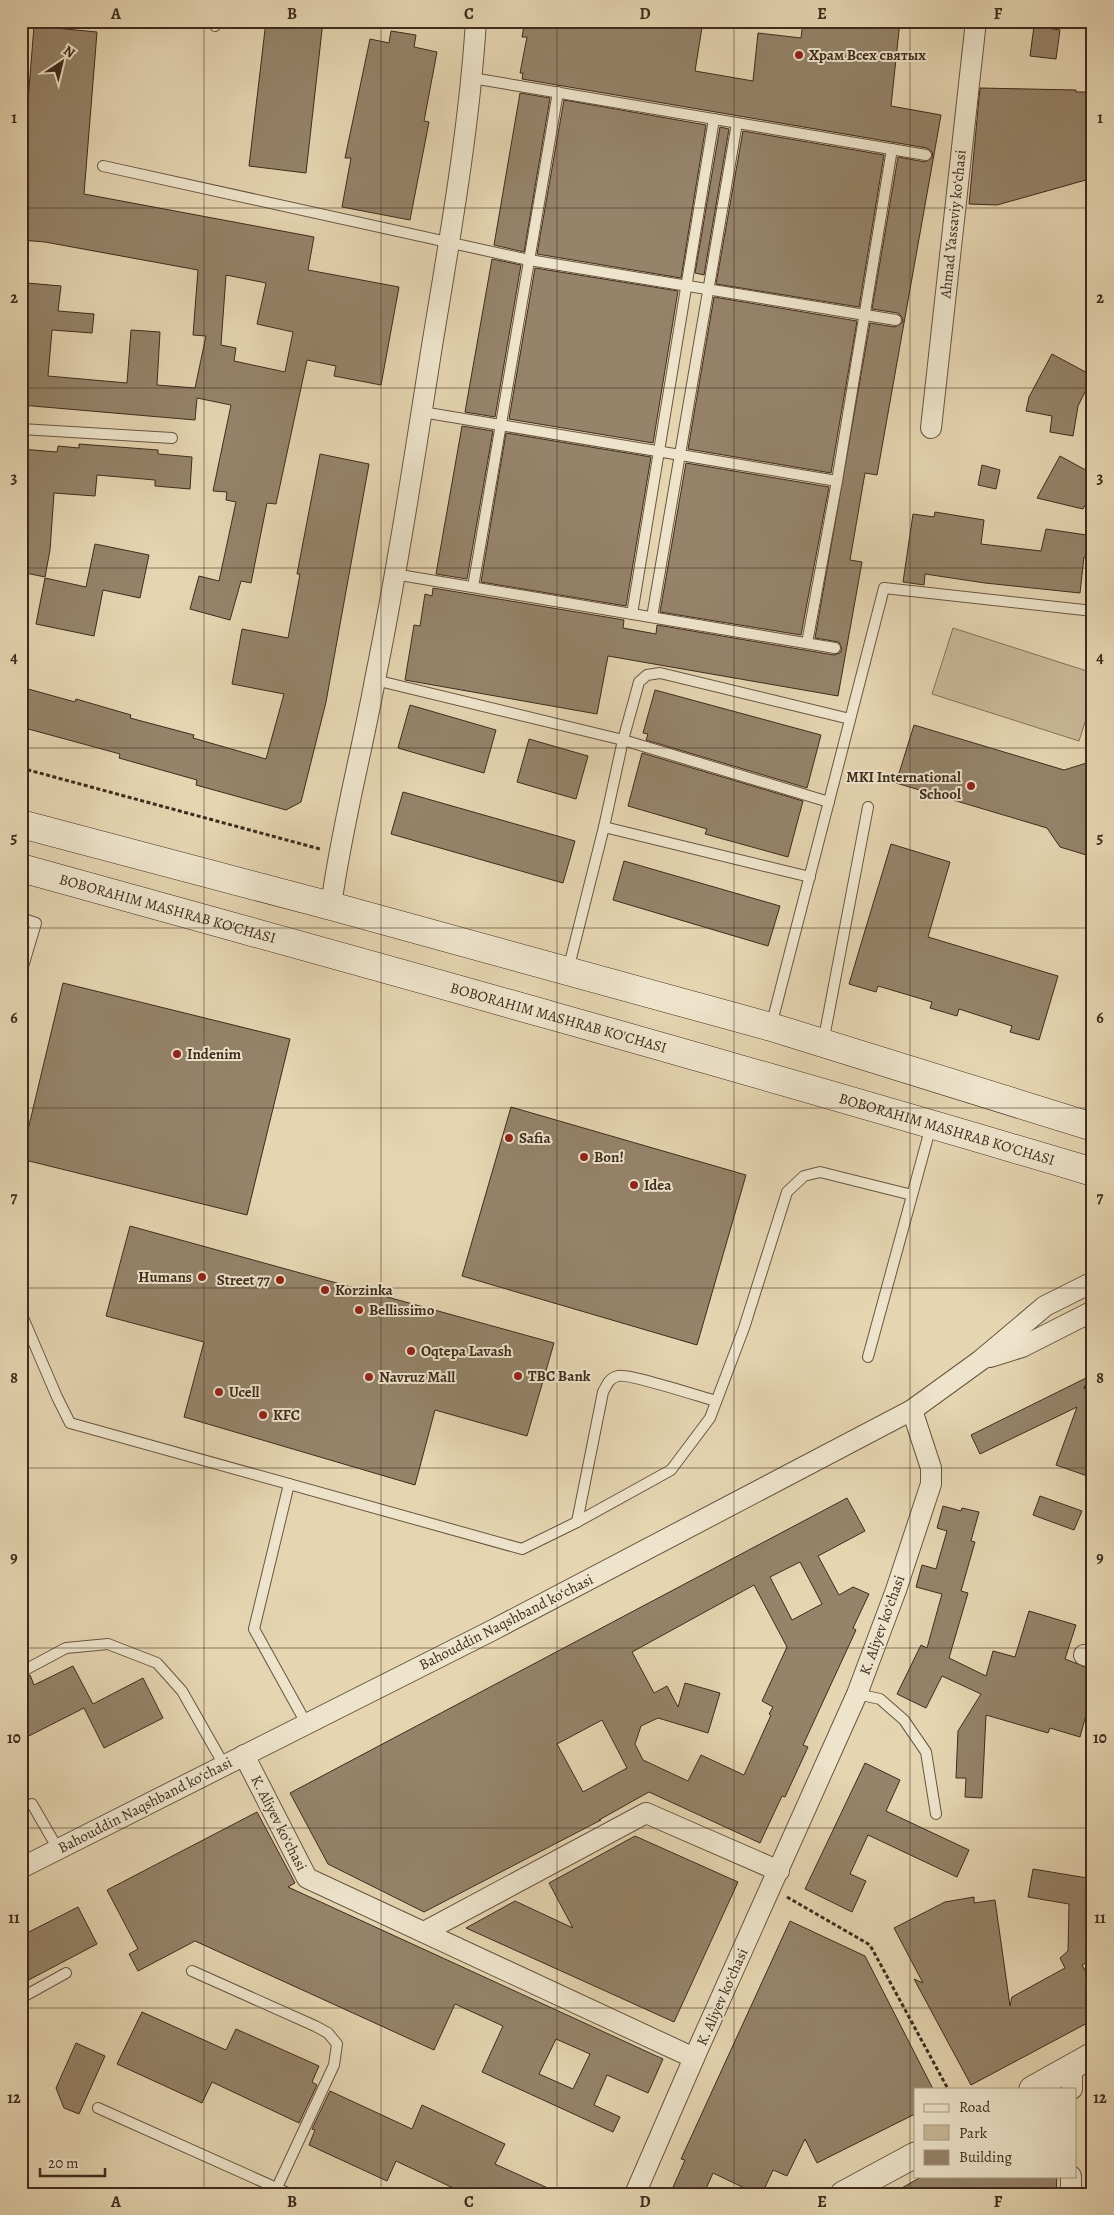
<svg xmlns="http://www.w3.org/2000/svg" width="1114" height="2215" font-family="Alegreya,serif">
<rect width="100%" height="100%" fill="#e5d5b1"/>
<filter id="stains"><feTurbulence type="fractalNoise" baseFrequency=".004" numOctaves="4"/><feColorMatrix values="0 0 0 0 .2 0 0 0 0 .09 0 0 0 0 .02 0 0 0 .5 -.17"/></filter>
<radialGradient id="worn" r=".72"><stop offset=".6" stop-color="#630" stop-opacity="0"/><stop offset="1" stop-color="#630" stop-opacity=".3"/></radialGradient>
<path fill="#c9b898" stroke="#84725a" d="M 953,628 L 1093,673 L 1093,697 L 1079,741 L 932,694 Z"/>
<g fill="#95836a" stroke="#3f2b1d" fill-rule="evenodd">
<path d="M 266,21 L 323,21 L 306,173 L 249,166 Z"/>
<path d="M 525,21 L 703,21 L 695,71 L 753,81 L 758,33 L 801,38 L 803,21 L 900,21 L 891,106 L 941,115 L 877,475 L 865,473 L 850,560 L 862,562 L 838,696 L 608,656 L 597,714 L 405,680 L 414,625 L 420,626 L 425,594 L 432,596 L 433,588 L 624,620 L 623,628 L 656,634 L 657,625 L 834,655 L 840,653 L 842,649 L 839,642 L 815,638 L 870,323 L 895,327 L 903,322 L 902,317 L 898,313 L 872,309 L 898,157 L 925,162 L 933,157 L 932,152 L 927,148 L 522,79 L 523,73 L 520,73 L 527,37 L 522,37 Z"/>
<path d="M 34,26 L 97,32 L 84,194 L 314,237 L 308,270 L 399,287 L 381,385 L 334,376 L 336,366 L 307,360 L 276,504 L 267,503 L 251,583 L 241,581 L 230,620 L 190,609 L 199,576 L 219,581 L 236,502 L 226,500 L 227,492 L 213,491 L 231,405 L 197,398 L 195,420 L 21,405 L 21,308 L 25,309 L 27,283 L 61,286 L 58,311 L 94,314 L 92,333 L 52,330 L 48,376 L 127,383 L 131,330 L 160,332 L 157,385 L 195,388 L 206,336 L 193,335 L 198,270 L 45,242 L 21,240 L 21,189 ZM 226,275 L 266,283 L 257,324 L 293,332 L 285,372 L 234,361 L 236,348 L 221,345 Z"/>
<path d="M 1034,26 L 1060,30 L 1056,59 L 1030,56 Z"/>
<path d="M 391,31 L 416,35 L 414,47 L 437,52 L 424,121 L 429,122 L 410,220 L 342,207 L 351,158 L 345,158 L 370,39 L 389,43 Z"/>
<path d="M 980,88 L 1076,90 L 1076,92 L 1093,92 L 1093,178 L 997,205 L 969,204 Z"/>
<path d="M 520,93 L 550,98 L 524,252 L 494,245 Z"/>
<path d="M 564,100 L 706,125 L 681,278 L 537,254 Z"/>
<path d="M 720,127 L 729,129 L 704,275 L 695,273 Z"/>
<path d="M 743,131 L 884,155 L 859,307 L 716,284 Z"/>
<path d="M 492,259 L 521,265 L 495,417 L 465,412 Z"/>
<path d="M 535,268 L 678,291 L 653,443 L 509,419 Z"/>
<path d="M 714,297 L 857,321 L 831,473 L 688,449 Z"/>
<path d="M 1052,354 L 1093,376 L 1078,406 L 1073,436 L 1050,432 L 1052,416 L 1026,411 L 1029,397 Z"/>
<path d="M 462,426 L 493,431 L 467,579 L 436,574 Z"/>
<path d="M 506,433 L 651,457 L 626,606 L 481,582 Z"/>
<path d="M 79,444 L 158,450 L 158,454 L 192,457 L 190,489 L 155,486 L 155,480 L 97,475 L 95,496 L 54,493 L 50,550 L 45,577 L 21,572 L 21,449 L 57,452 L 58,446 L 79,448 Z"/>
<path d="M 320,454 L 369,464 L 326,702 L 301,802 L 286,810 L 196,785 L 197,780 L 119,758 L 120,754 L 21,727 L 21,687 L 75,702 L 76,699 L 131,715 L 130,718 L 194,735 L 193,738 L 266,759 L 284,694 L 232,684 L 242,629 L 288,638 L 300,574 L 297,574 Z"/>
<path d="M 1060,456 L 1093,474 L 1093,491 L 1083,509 L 1037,498 Z"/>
<path d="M 686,463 L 829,487 L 801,635 L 660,612 Z"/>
<path d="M 982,465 L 1000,470 L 996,489 L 978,485 Z"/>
<path d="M 935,512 L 984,520 L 981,544 L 1041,551 L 1046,529 L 1093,536 L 1093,559 L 1084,557 L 1080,593 L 985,583 L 925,574 L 924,585 L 903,582 L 913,514 L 934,517 Z"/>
<path d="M 95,544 L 149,555 L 140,598 L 103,590 L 94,636 L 36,624 L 45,578 L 86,587 Z"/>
<path d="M 655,690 L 821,735 L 807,788 L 646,740 L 648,734 L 643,733 Z"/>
<path d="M 410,705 L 496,730 L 484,773 L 398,748 Z"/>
<path d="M 914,725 L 1064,770 L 1093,761 L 1093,857 L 1060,847 L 1047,828 L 896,783 Z"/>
<path d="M 529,739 L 588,756 L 576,799 L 517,782 Z"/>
<path d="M 642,753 L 803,801 L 788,857 L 705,834 L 707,829 L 628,806 Z"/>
<path d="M 403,792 L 575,841 L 563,883 L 391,834 Z"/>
<path d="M 891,844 L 950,862 L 928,937 L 1058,976 L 1039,1040 L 1010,1032 L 1012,1026 L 959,1009 L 957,1016 L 930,1008 L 932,1002 L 878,986 L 876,992 L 849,984 Z"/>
<path d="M 624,861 L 780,906 L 768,946 L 613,900 Z"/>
<path d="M 63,983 L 290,1039 L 247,1215 L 21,1159 Z"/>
<path d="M 511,1107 L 746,1175 L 697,1345 L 462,1276 Z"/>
<path d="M 130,1226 L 554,1343 L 527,1436 L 435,1410 L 415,1485 L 184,1417 L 204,1342 L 106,1316 Z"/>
<path d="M 1091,1370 L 1093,1371 L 1093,1478 L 1056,1465 L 1077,1407 L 980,1454 L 971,1435 L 1088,1377 L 1084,1389 Z"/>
<path d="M 1040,1496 L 1082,1511 L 1074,1530 L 1033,1515 Z"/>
<path d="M 847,1498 L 865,1531 L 818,1556 L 839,1595 L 853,1587 L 869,1594 L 853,1628 L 856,1630 L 803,1745 L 808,1747 L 785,1797 L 782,1796 L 760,1843 L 649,1792 L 599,1820 L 601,1820 L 424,1912 L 328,1864 L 290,1793 ZM 800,1562 L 822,1604 L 792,1620 L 770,1577 ZM 754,1585 L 787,1647 L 762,1701 L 773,1707 L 769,1714 L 771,1715 L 744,1775 L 701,1755 L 688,1781 L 643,1760 L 635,1744 L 641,1726 L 658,1718 L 708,1733 L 720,1693 L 685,1683 L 678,1707 L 667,1686 L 654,1693 L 632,1652 ZM 602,1720 L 627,1768 L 583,1792 L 557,1744 Z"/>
<path d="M 943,1506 L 961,1511 L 962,1508 L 979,1512 L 971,1541 L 975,1542 L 961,1591 L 968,1593 L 949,1658 L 986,1676 L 993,1651 L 1015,1657 L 1029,1611 L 1076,1625 L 1065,1659 L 1093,1670 L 1093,1706 L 1090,1716 L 1086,1715 L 1080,1737 L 1050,1728 L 1048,1733 L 986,1715 L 982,1798 L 965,1797 L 966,1778 L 956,1778 L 958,1731 L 981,1694 L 942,1676 L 926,1708 L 897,1694 L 921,1645 L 927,1648 L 942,1594 L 916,1587 L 922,1565 L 936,1569 L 947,1531 L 937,1528 Z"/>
<path d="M 73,1666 L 93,1704 L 143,1678 L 163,1718 L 104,1748 L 84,1708 L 21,1740 L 21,1679 L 30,1675 L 34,1685 Z"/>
<path d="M 865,1763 L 900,1780 L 886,1811 L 969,1850 L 957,1877 L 868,1835 L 850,1874 L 866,1881 L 852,1912 L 805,1889 Z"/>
<path d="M 257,1812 L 295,1883 L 288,1887 L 663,2059 L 648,2093 L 607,2075 L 594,2105 L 620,2117 L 613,2132 L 482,2072 L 503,2026 L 455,2004 L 434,2050 L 195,1941 L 138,1971 L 129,1954 L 138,1949 L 107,1890 ZM 556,2039 L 590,2054 L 573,2089 L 539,2074 Z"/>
<path d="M 635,1836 L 738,1882 L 674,2022 L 466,1928 L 515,1901 L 573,1928 L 549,1883 Z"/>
<path d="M 1033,1869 L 1093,1879 L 1093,1959 L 1082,1965 L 1093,1985 L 1093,2020 L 971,2085 L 914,1979 L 923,1983 L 894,1928 L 945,1902 L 974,1897 L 974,1903 L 995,1900 L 1010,2006 L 1012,1997 L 1065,1968 L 1060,1958 L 1068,1951 L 1069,1904 L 1028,1897 Z"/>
<path d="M 78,1907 L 97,1944 L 21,1984 L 21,1936 Z"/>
<path d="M 790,1921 L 865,1956 L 933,2089 L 915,2089 L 915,2114 L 817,2163 L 805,2139 L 787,2176 L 773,2170 L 762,2194 L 757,2194 L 713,2173 L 705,2191 L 697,2188 L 694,2194 L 670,2194 L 685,2160 L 681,2159 Z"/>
<path d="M 142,2012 L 226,2050 L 236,2029 L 319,2066 L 312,2082 L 317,2085 L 299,2123 L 212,2082 L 202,2103 L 117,2064 Z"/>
<path d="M 76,2043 L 105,2056 L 79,2114 L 64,2108 L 56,2088 Z"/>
<path d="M 330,2091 L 412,2129 L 422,2105 L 505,2144 L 495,2164 L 561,2194 L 466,2194 L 396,2161 L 387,2181 L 309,2145 L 315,2130 L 312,2129 Z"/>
<path d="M 923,2176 L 1057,2176 L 1056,2194 L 891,2194 Z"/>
</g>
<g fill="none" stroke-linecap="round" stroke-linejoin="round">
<g stroke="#685642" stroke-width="12">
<g id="service">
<path d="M 215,26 L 217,21"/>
<path d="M 472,78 L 926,155"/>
<path d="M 103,166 L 529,260 L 896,320"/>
<path d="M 422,412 L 837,481 L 892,149"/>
<path d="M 21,429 L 172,438"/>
<path d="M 394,574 L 835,648"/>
<path d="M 473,587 L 558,92"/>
<path d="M 632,614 L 714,119"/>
<path d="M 652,617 L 737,123"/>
<path d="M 807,643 L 837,481"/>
<path d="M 375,680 L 623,740 L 604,827 L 568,970"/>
<path d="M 829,802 L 623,740 L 639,682 L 647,675 L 660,673 L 850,719"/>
<path d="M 604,827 L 810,877"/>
<path d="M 21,918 L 36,923 L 21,973"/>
<path d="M 771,1026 L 884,588 L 1093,611"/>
<path d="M 823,1043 L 868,807"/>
<path d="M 21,1313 L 57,1397 L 70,1423 L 522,1549 L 577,1522 L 671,1470 L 710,1418 L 744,1328 L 787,1192 L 804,1176 L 820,1172 L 912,1195"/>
<path d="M 868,1357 L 931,1126"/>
<path d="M 289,1484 L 254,1629 L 306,1723"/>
<path d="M 577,1522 L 603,1392 C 607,1385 609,1378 618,1376 C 628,1373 701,1397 716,1401"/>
<path d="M 21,1672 L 66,1648 L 108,1644 L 157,1663 L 182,1691 L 224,1765"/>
<path d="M 857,1694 L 880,1699 L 904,1720 L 926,1752 L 936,1814"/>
<path d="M 32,1804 L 58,1849"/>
<path d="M 192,1971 L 315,2026 L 328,2033 L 337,2044 L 334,2065 L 274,2194"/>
<path d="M 21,1998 L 66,1973"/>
<path d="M 98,2108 L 290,2194"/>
</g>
</g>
<g stroke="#685642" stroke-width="22">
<g id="minor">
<path d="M 931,428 L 976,21"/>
<path d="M 331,906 C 341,830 361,756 375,680 C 397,571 414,461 431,352 C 449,242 469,132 476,21"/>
<path d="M 990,1357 L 1022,1347 L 1093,1311"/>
<path d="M 1084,1655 L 1093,1658"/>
<path d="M 244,1755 L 307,1878 L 694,2058 L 857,1694 L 896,1590 L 931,1484 L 931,1468 L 912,1410"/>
<path d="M 21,1868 L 491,1631 L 912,1410 L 981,1360 L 1045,1306 L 1093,1282"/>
<path d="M 424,1932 L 646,1813 L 779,1871"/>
<path d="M 1072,2089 L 1072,2066"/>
<path d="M 635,2194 L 694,2058"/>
<path d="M 1071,2194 L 1071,2176"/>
</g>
</g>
<g stroke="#685642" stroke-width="27">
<g id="tertiary">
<path d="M 1032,2089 L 1093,2055"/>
<path d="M 843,2194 L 915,2155"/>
</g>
</g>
<g stroke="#3f2b1d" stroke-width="29">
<g id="secondary">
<path d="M 21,824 L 331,906 L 771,1027 L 1093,1127"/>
<path id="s1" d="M 21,868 C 379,967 737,1066 1093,1172"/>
</g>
</g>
<g stroke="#3f2b1d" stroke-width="3" stroke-dasharray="4 2.5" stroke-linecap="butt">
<path d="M 21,768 L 320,849"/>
<path d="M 787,1897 L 870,1945 L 948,2089"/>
</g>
<use href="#service" stroke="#eee4cc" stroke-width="10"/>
<use href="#minor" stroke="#eee4cc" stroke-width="20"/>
<use href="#tertiary" stroke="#eee4cc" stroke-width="25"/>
<use href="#secondary" stroke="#eee4cc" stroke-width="28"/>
</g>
<path fill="none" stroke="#3f2b1d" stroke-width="1" stroke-opacity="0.55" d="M 204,21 L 204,2194M 381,21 L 381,2194M 557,21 L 557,2194M 734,21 L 734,2194M 910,21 L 910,2194M 21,208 L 1093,208M 21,388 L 1093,388M 21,568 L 1093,568M 21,748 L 1093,748M 21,928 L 1093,928M 21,1108 L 1093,1108M 21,1288 L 1093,1288M 21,1468 L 1093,1468M 21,1648 L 1093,1648M 21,1828 L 1093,1828M 21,2008 L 1093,2008"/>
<g fill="#8f2418" stroke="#eee4cc" stroke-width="2">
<circle cx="799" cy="55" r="5"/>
<circle cx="971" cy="786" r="5"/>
<circle cx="177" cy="1054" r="5"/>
<circle cx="509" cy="1138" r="5"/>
<circle cx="584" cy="1157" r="5"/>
<circle cx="634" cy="1185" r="5"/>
<circle cx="202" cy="1277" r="5"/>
<circle cx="280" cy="1280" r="5"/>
<circle cx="325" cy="1290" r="5"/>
<circle cx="359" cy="1310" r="5"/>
<circle cx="411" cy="1351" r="5"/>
<circle cx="518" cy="1376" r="5"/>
<circle cx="369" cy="1377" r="5"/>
<circle cx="219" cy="1392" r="5"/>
<circle cx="263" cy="1415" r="5"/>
</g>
<g text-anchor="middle" stroke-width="4" stroke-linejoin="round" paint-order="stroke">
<g font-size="15" font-weight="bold" fill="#3f2b1d" stroke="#eee4cc" text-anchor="start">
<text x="809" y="60">Храм Всех святых</text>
<text x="961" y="782" text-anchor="end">MKI International<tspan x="961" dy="17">School</tspan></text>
<text x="187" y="1059">Indenim</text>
<text x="519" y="1143">Safia</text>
<text x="594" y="1162">Bon!</text>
<text x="644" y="1190">Idea</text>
<text x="192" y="1282" text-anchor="end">Humans</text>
<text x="270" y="1285" text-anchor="end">Street 77</text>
<text x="335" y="1295">Korzinka</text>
<text x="369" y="1315">Bellissimo</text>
<text x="421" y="1356">Oqtepa Lavash</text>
<text x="528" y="1381">TBC Bank</text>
<text x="379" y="1382">Navruz Mall</text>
<text x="229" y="1397">Ucell</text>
<text x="273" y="1420">KFC</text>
</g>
<g font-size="15" fill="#3f2b1d" stroke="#eee4cc">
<text transform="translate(953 224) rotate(-84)" y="5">Ahmad Yassaviy koʻchasi</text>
<text dy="5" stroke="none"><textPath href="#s1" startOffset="152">BOBORAHIM MASHRAB KO'CHASI</textPath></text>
<text dy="5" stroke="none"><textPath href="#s1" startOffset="558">BOBORAHIM MASHRAB KO'CHASI</textPath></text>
<text dy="5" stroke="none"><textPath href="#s1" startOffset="962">BOBORAHIM MASHRAB KO'CHASI</textPath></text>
<text transform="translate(506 1622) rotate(-27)" y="5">Bahouddin Naqshband koʻchasi</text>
<text transform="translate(882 1625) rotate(-70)" y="5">K. Aliyev koʻchasi</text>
<text transform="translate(145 1805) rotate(-27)" y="5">Bahouddin Naqshband koʻchasi</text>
<text transform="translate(279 1823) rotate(63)" y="5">K. Aliyev koʻchasi</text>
<text transform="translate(722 1997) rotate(-66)" y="5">K. Aliyev koʻchasi</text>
</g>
</g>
<rect width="1114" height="2215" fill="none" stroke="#e5d5b1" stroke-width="55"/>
<rect x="914" y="2088" width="162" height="90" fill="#eee4cc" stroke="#a89a86"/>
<rect x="924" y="2104" width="25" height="8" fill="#eee4cc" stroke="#a89a86"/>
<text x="959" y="2112" font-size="15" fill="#3f2b1d">Road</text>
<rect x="924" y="2125" width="25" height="15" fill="#c9b898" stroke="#a89a86"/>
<text x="959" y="2138" font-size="15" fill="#3f2b1d">Park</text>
<rect x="924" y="2150" width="25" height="15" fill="#95836a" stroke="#a89a86"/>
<text x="959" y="2162" font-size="15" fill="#3f2b1d">Building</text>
<g transform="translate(62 62) rotate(35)" stroke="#eee4cc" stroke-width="4" paint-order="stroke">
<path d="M0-4L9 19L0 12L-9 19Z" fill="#3f2b1d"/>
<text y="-8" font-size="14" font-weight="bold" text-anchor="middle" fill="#3f2b1d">N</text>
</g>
<path d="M40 2168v8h65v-8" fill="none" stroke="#3f2b1d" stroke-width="2.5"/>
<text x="48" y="2168" font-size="15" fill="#3f2b1d" stroke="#eee4cc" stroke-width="4" paint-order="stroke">20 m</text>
<rect x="28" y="28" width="1058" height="2160" fill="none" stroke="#3f2b1d" stroke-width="2"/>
<g font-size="16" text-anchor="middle" font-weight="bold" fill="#3f2b1d">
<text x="116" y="19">A</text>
<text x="292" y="19">B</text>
<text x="469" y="19">C</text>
<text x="645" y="19">D</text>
<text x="822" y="19">E</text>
<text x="998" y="19">F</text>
<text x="14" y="123">1</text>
<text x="1100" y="123">1</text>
<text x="14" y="303">2</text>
<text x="1100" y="303">2</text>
<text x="14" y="483">3</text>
<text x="1100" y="483">3</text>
<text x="14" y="663">4</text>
<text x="1100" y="663">4</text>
<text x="14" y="843">5</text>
<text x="1100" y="843">5</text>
<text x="14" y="1023">6</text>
<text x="1100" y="1023">6</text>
<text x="14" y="1203">7</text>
<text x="1100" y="1203">7</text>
<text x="14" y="1383">8</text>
<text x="1100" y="1383">8</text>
<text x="14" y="1563">9</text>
<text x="1100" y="1563">9</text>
<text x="14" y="1743">10</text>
<text x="1100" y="1743">10</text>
<text x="14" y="1923">11</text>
<text x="1100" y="1923">11</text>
<text x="14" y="2103">12</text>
<text x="1100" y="2103">12</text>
<text x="116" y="2207">A</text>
<text x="292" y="2207">B</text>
<text x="469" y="2207">C</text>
<text x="645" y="2207">D</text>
<text x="822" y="2207">E</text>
<text x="998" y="2207">F</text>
</g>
<rect width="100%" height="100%" filter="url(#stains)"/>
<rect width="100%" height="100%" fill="url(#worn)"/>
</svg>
